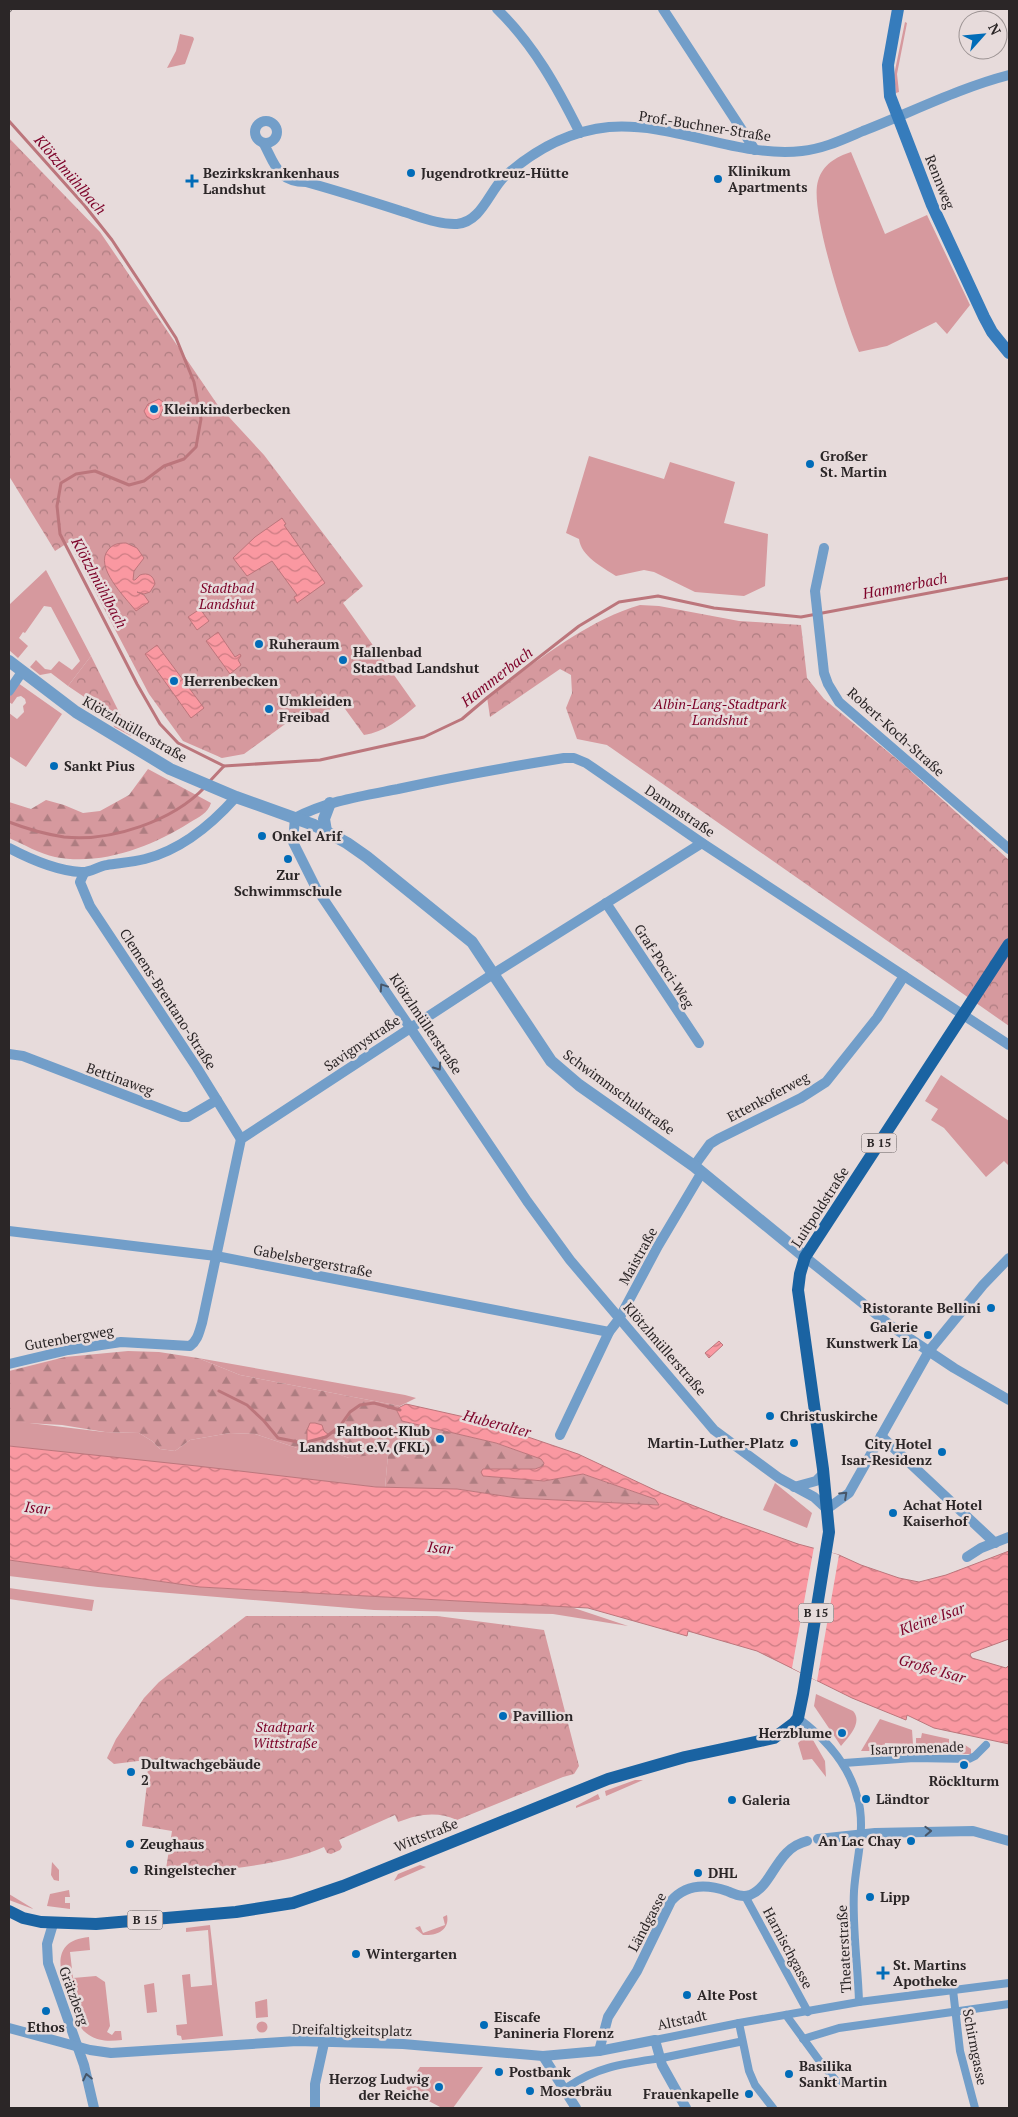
<svg xmlns="http://www.w3.org/2000/svg" width="1018" height="2117" font-family="'PT Serif',serif">
<defs>
<pattern id="forest-firs" width="22" height="20" patternUnits="userSpaceOnUse" patternTransform="scale(1.25)"><rect width="22" height="20" fill="#d6999e"/><path d="M5 1l3.5 6h-7zM16 11l3.5 6h-7z" fill="#ae7d81"/></pattern>
<pattern id="park-crowns" width="20" height="18" patternUnits="userSpaceOnUse" patternTransform="scale(1.25)"><rect width="20" height="18" fill="#d6999e"/><path d="M2 6a3 3 0 1 1 6 0M12 15a3 3 0 1 1 6 0" fill="none" stroke="#ae7d81"/></pattern>
<pattern id="water-waves" width="16" height="10" patternUnits="userSpaceOnUse" patternTransform="scale(1.25)"><rect width="16" height="10" fill="#fa98a1"/><path d="M0 5q4-4 8 0t8 0" fill="none" stroke="#cb7c83"/></pattern>
</defs>
<rect width="100%" height="100%" fill="#e7dbdb"/>
<g fill="#d6999e">
<path d="M 905,22 L 907,23 L 897,74 L 899,92 L 896,93 L 894,75 Z"/>
<path d="M 180,34 L 193,37 L 194,39 L 185,64 L 167,68 L 176,51 Z"/>
<path d="M 851,152 L 885,234 L 927,215 L 970,305 L 947,334 L 936,322 L 887,346 L 859,352 C 846,322 809,209 818,181 C 823,164 836,157 851,152 Z"/>
<path d="M 589,456 L 664,479 L 670,462 L 735,482 L 724,523 L 768,534 L 765,586 L 744,596 L 695,592 L 654,572 L 644,570 L 616,576 C 602,567 581,556 579,539 L 566,533 Z"/>
<path d="M 46,570 L 91,656 L 68,686 L 51,673 L 40,675 L 30,667 L 36,660 L 45,669 L 51,670 L 59,661 L 72,670 L 80,661 L 51,607 L 44,606 L 25,633 L 23,632 L 19,638 L 28,646 L 18,658 L 9,650 L 9,605 Z"/>
<path d="M 18,683 L 62,714 L 26,767 L 9,756 L 9,713 L 17,719 L 24,712 L 23,706 L 26,703 L 25,699 L 21,696 L 17,697 L 12,704 L 9,702 L 9,698 Z"/>
<path d="M 941,1075 L 1009,1121 L 1009,1166 L 1004,1161 L 986,1177 L 944,1128 L 931,1120 L 938,1109 L 925,1101 Z"/>
<path d="M 198,1358 L 405,1395 L 416,1398 L 400,1406 L 240,1375 Z"/>
<path d="M 13,1421 L 104,1432 L 139,1433 L 152,1441 L 160,1449 L 175,1451 L 190,1440 L 230,1433 L 255,1434 L 297,1448 L 324,1449 L 349,1458 L 381,1448 L 389,1443 L 385,1488 L 9,1446 L 9,1422 Z"/>
<path d="M 775,1483 L 812,1513 L 807,1528 L 763,1510 Z"/>
<path d="M 9,1560 L 200,1587 L 571,1607 L 628,1626 L 553,1614 L 374,1610 L 98,1587 L 9,1576 Z"/>
<path d="M 9,1588 L 94,1600 L 92,1611 L 9,1599 Z"/>
<path d="M 816,1694 L 853,1711 C 863,1722 849,1737 841,1746 L 814,1706 Z"/>
<path d="M 880,1719 L 912,1730 L 913,1744 L 885,1743 L 884,1751 L 861,1751 Z"/>
<path d="M 809,1733 L 825,1761 L 826,1777 L 812,1759 L 803,1760 L 798,1743 Z"/>
<path d="M 922,1733 L 949,1739 L 949,1754 L 916,1753 L 916,1738 L 921,1738 Z"/>
<path d="M 952,1740 L 962,1743 L 971,1749 L 971,1754 L 952,1754 Z"/>
<path d="M 635,1780 L 643,1780 L 606,1796 L 605,1791 Z"/>
<path d="M 598,1794 L 600,1799 L 576,1808 L 576,1806 Z"/>
<path d="M 52,1862 L 59,1870 L 59,1881 L 54,1880 L 51,1875 Z"/>
<path d="M 420,1865 L 426,1867 L 394,1881 L 398,1874 Z"/>
<path d="M 69,1890 L 70,1897 L 65,1897 L 65,1903 L 70,1903 L 70,1909 L 47,1906 L 50,1894 Z"/>
<path d="M 9,1894 L 32,1908 L 33,1909 L 9,1900 Z"/>
<path d="M 447,1915 C 450,1930 437,1936 423,1935 L 415,1928 L 420,1926 L 423,1933 L 445,1925 L 443,1917 Z"/>
<path d="M 210,1925 L 223,2036 L 182,2040 L 181,2036 L 177,2035 L 176,2025 L 187,2024 L 182,1975 L 190,1974 L 191,1987 L 212,1985 L 208,1930 L 186,1932 L 186,1928 Z"/>
<path d="M 89,1937 L 90,1950 L 70,1952 L 73,1978 L 96,1976 L 105,1982 L 110,2026 L 107,2032 L 112,2035 L 115,2031 L 121,2031 L 122,2040 C 111,2041 99,2042 89,2035 C 76,2027 74,2012 69,1999 C 60,1972 49,1941 89,1937 Z"/>
<path d="M 154,1983 L 157,2012 L 147,2013 L 144,1985 Z"/>
<path d="M 267,1999 L 268,2017 L 256,2018 L 255,2002 Z"/>
<circle cx="262" cy="2027" r="5.5"/>
<path d="M 420,2067 L 483,2067 L 453,2108 L 442,2108 L 406,2089 Z"/>
</g>
<g fill="url(#forest-firs)">
<path d="M 148,769 L 211,803 C 208,813 199,817 189,823 C 151,847 101,866 55,857 C 40,854 23,844 9,838 L 9,802 L 31,809 L 46,800 L 64,805 L 83,813 L 100,811 L 129,795 Z"/>
<path d="M 128,1351 L 159,1352 L 198,1358 L 240,1375 L 400,1406 L 396,1409 L 402,1421 L 496,1443 L 541,1459 L 544,1463 L 543,1466 L 535,1469 L 483,1469 L 483,1476 L 544,1481 L 583,1474 L 655,1499 L 659,1505 L 517,1498 L 457,1489 L 385,1488 L 389,1443 L 371,1455 L 349,1458 L 324,1449 L 297,1448 L 255,1434 L 230,1433 L 190,1440 L 175,1451 L 160,1449 L 152,1441 L 139,1433 L 105,1432 L 62,1425 L 9,1422 L 9,1371 L 65,1357 Z"/>
</g>
<g fill="url(#park-crowns)">
<path d="M 9,138 L 100,232 L 217,404 L 264,455 L 363,586 L 343,603 L 416,706 C 401,719 384,732 364,735 L 340,702 L 320,717 L 318,715 L 315,717 L 318,722 L 316,723 L 307,713 L 292,719 L 244,754 L 222,758 L 183,741 L 149,694 L 69,542 L 55,551 L 9,476 Z"/>
<path d="M 640,605 L 659,606 L 739,621 L 801,625 L 807,678 L 824,699 L 904,765 L 1009,860 L 1009,1026 L 607,745 L 577,739 L 566,708 L 572,693 L 571,675 L 560,669 L 490,717 L 487,697 C 534,664 585,621 640,605 Z"/>
<path d="M 91,656 L 131,736 L 114,727 L 111,715 L 68,686 Z"/>
<path d="M 246,1616 L 437,1616 L 544,1630 L 579,1766 L 574,1774 L 563,1777 L 457,1820 C 437,1811 419,1814 398,1822 L 395,1815 L 339,1840 L 342,1847 L 340,1850 L 331,1854 L 327,1853 L 324,1847 C 279,1867 215,1870 165,1875 L 172,1831 L 142,1826 L 148,1775 L 146,1760 L 114,1764 L 107,1758 L 116,1739 L 144,1698 L 159,1682 Z"/>
</g>
<g fill="url(#water-waves)" stroke="#bc767c">
<path d="M 159,399 L 163,402 L 167,416 L 164,415 L 163,409 L 159,418 L 153,420 L 147,417 L 144,411 L 148,404 Z"/>
<path d="M 282,518 L 286,524 L 284,525 L 325,583 L 297,603 L 294,597 L 297,595 L 272,561 L 247,576 L 233,558 L 255,537 Z"/>
<path d="M 126,543 L 137,548 L 144,558 L 134,571 L 133,580 L 135,580 L 140,575 C 148,572 154,576 155,584 L 150,592 L 144,594 L 137,592 L 144,595 L 149,602 L 136,611 C 125,597 94,567 108,550 C 113,544 118,543 126,543 Z"/>
<path d="M 200,609 L 209,621 L 197,630 L 188,617 Z"/>
<path d="M 218,632 L 235,657 L 240,654 L 241,656 L 238,660 L 241,665 L 230,674 L 206,641 Z"/>
<path d="M 157,645 L 204,708 L 191,718 L 145,654 Z"/>
<path d="M 719,1341 L 723,1345 L 709,1358 L 705,1353 Z"/>
<path d="M 406,1404 L 478,1420 L 578,1454 L 661,1493 L 725,1518 L 798,1544 L 839,1555 L 861,1565 L 899,1578 L 919,1582 L 946,1575 L 1009,1551 L 1009,1639 L 971,1653 L 970,1655 L 972,1658 L 1006,1668 L 1009,1665 L 1009,1744 L 934,1728 L 907,1715 L 906,1720 L 852,1698 L 757,1651 L 688,1631 L 687,1636 L 588,1608 L 200,1587 L 9,1560 L 9,1446 L 197,1466 L 376,1487 L 457,1489 L 517,1498 L 659,1505 L 655,1499 L 583,1474 L 544,1481 L 483,1476 L 481,1472 L 483,1469 L 535,1469 L 543,1466 L 544,1463 L 541,1459 L 496,1443 L 402,1421 L 396,1409 Z"/>
<path d="M 310,1423 L 315,1423 L 322,1425 L 324,1431 L 329,1435 L 307,1442 L 307,1430 Z"/>
</g>
<path fill="#e7dbdb" d="M 814,1547 L 839,1555 L 817,1681 L 792,1668 Z"/>
<g fill="none" stroke-linecap="round" stroke-linejoin="round">
<g stroke="#bc767c" stroke-width="3">
<path d="M 9,121 L 85,206 L 112,240 L 143,287 L 176,338 L 194,382 L 201,419 L 196,447 L 184,459 L 164,466 L 144,481 L 129,485 L 95,471 L 76,474 L 61,483 L 57,506 L 60,534 L 137,684 L 160,724 L 178,743 L 224,766"/>
<path d="M 209,782 L 224,766 L 320,760 L 424,737 L 462,719 L 488,697 L 579,626 L 619,602 L 658,596 L 714,608 L 801,617 L 1009,578"/>
<path d="M 9,822 C 27,829 45,834 64,837 C 111,842 173,821 205,787"/>
<path d="M 219,1391 L 247,1405 L 264,1421 L 278,1438 L 303,1443 L 326,1437 L 340,1426 L 350,1412 L 360,1405 L 374,1403 L 400,1410"/>
</g>
<g stroke="#729ec9" stroke-width="8">
<path d="M 798,1718 C 825,1738 850,1766 858,1800"/>
<path d="M 844,1763 L 914,1758 L 969,1759 L 975,1756 L 986,1745"/>
<path d="M 859,1803 C 865,1833 856,1861 854,1891 C 852,1928 858,1965 859,2002"/>
<path d="M 745,1896 L 808,2012"/>
<path d="M 953,1990 L 960,2051 L 975,2108"/>
<path d="M 786,2015 L 821,2063 L 839,2084"/>
<path d="M 739,2023 L 749,2071 L 755,2085 L 773,2108"/>
<path d="M 803,2039 L 839,2028 L 1009,2004"/>
<path d="M 655,2040 L 739,2023 L 859,2002 L 1009,1983"/>
<path d="M 662,2058 L 739,2042"/>
<path d="M 569,2086 C 598,2067 621,2064 655,2059"/>
</g>
<g stroke="#729ec9" stroke-width="10">
<path d="M 497,9 C 534,45 557,87 580,133"/>
<path d="M 663,9 L 755,150"/>
<circle cx="266" cy="132" r="11"/>
<path d="M 264,144 C 275,165 278,182 306,182 C 338,191 370,201 401,211 C 418,216 439,225 457,224 C 481,222 489,192 504,177 C 533,151 569,131 609,127 C 675,122 737,158 802,151 C 823,149 844,139 863,131 C 912,112 959,88 1009,75"/>
<path d="M 824,548 L 815,591 L 824,673 L 828,684 L 839,702 L 1009,849"/>
<path d="M 9,691 L 22,672"/>
<path d="M 9,848 C 30,859 58,871 81,872 C 90,873 98,866 107,865 C 120,863 133,862 145,859 C 181,850 212,824 236,797"/>
<path d="M 84,873 L 80,882 L 90,906 L 197,1068 L 241,1139"/>
<path d="M 606,903 L 699,1043"/>
<path d="M 1009,1045 L 702,843 L 586,763 L 574,758 L 564,758 C 508,767 453,777 398,789 C 362,796 327,801 295,818 L 293,842 L 316,888 L 527,1201 L 570,1260 L 714,1430 L 779,1478 L 814,1497 L 827,1509 L 849,1493 L 929,1351 L 983,1285 L 1009,1258"/>
<path d="M 9,1054 L 23,1056 L 182,1117 L 188,1117 L 217,1100"/>
<path d="M 694,1166 L 710,1144 L 718,1139 L 801,1098 L 826,1082 L 877,1018 L 904,976"/>
<path d="M 9,1231 L 216,1256 L 609,1332"/>
<path d="M 805,1257 L 891,1326 L 954,1368 L 1009,1400"/>
<path d="M 9,1364 L 68,1350 L 121,1342 L 190,1346 C 198,1340 199,1332 202,1323 L 241,1139 L 493,974 L 702,843"/>
<path d="M 560,1435 L 609,1332 L 619,1319 L 658,1246 L 702,1172"/>
<path d="M 881,1436 L 995,1543"/>
<path d="M 794,1487 L 816,1481 L 823,1474"/>
<path d="M 967,1557 L 981,1548 L 1009,1537"/>
<path d="M 818,1839 L 875,1833 L 973,1831 L 1009,1841"/>
<path d="M 53,1924 L 47,1944 L 48,1963 L 84,2065 L 94,2108"/>
<path d="M 9,2028 L 90,2050 L 111,2053 L 297,2041 L 403,2044 L 543,2056 L 599,2051 L 655,2040 L 662,2065 L 686,2108"/>
<path d="M 599,2051 L 608,2017 L 637,1971 L 671,1901 C 686,1884 707,1884 727,1891 C 734,1894 742,1898 750,1895 C 774,1885 775,1849 807,1841"/>
<path d="M 543,2056 L 576,2108"/>
<path d="M 315,2108 L 315,2084 L 324,2043"/>
</g>
<g stroke="#729ec9" stroke-width="12">
<path d="M 9,661 L 76,712 L 170,769 L 236,797 L 314,825 L 347,843 L 367,857 L 472,942 L 551,1061 L 579,1085 L 694,1166 L 805,1257"/>
<path d="M 326,831 L 324,819 L 330,803"/>
</g>
<path stroke="#367cbc" stroke-width="12" d="M 898,9 L 888,65 L 890,96 L 932,205 L 984,317 L 992,332 L 1009,353"/>
<path stroke="#1a63a2" stroke-width="12" d="M 9,1911 L 23,1918 L 41,1922 L 96,1924 L 236,1912 L 293,1903 L 343,1886 L 608,1779 L 685,1757 L 774,1738 L 794,1723 L 798,1718 L 803,1694 L 829,1532 L 823,1469 L 798,1290 L 800,1274 L 805,1257 L 1009,944"/>
<g stroke="#787071" stroke-width="5">
<path id="rail" d="M 9,10 L 10,9"/>
</g>
<use href="#rail" stroke="#e7dbdb" stroke-width="3" stroke-dasharray="9" stroke-linecap="butt"/>
</g>
<defs><path id="oneway-chevron" d="M-2-3.5L2.5 0L-2 3.5" fill="none" stroke-width="1.6" stroke-linecap="round" stroke-linejoin="round" transform="scale(1.25)"/></defs>
<g stroke="#475668">
<use href="#oneway-chevron" transform="translate(383 987) rotate(-124)"/>
<use href="#oneway-chevron" transform="translate(438 1067) rotate(55)"/>
<use href="#oneway-chevron" transform="translate(844 1495) rotate(-43)"/>
<use href="#oneway-chevron" transform="translate(928 1831) rotate(-2)"/>
<use href="#oneway-chevron" transform="translate(87 2077) rotate(-102)"/>
</g>
<g fill="#016cb8" stroke="#e7dbdb" stroke-width="2">
<circle cx="411" cy="173" r="5"/>
<circle cx="718" cy="179" r="5"/>
<path d="M189.5 173.5h5v5h5v5h-5v5h-5v-5h-5v-5h5z"/>
<circle cx="154" cy="409" r="5"/>
<circle cx="810" cy="464" r="5"/>
<circle cx="259" cy="644" r="5"/>
<circle cx="343" cy="660" r="5"/>
<circle cx="174" cy="681" r="5"/>
<circle cx="269" cy="709" r="5"/>
<circle cx="54" cy="766" r="5"/>
<circle cx="262" cy="836" r="5"/>
<circle cx="288" cy="859" r="5"/>
<circle cx="991" cy="1308" r="5"/>
<circle cx="928" cy="1335" r="5"/>
<circle cx="770" cy="1416" r="5"/>
<circle cx="440" cy="1439" r="5"/>
<circle cx="794" cy="1443" r="5"/>
<circle cx="942" cy="1452" r="5"/>
<circle cx="893" cy="1513" r="5"/>
<circle cx="503" cy="1716" r="5"/>
<circle cx="842" cy="1733" r="5"/>
<circle cx="964" cy="1765" r="5"/>
<circle cx="131" cy="1772" r="5"/>
<circle cx="866" cy="1799" r="5"/>
<circle cx="732" cy="1800" r="5"/>
<circle cx="911" cy="1841" r="5"/>
<circle cx="130" cy="1844" r="5"/>
<circle cx="134" cy="1870" r="5"/>
<circle cx="698" cy="1873" r="5"/>
<circle cx="870" cy="1897" r="5"/>
<circle cx="356" cy="1954" r="5"/>
<path d="M880.5 1965.5h5v5h5v5h-5v5h-5v-5h-5v-5h5z"/>
<circle cx="687" cy="1995" r="5"/>
<circle cx="46" cy="2011" r="5"/>
<circle cx="484" cy="2025" r="5"/>
<circle cx="499" cy="2072" r="5"/>
<circle cx="789" cy="2074" r="5"/>
<circle cx="439" cy="2087" r="5"/>
<circle cx="530" cy="2091" r="5"/>
<circle cx="749" cy="2094" r="5"/>
</g>
<g text-anchor="middle" stroke-width="5" stroke-linejoin="round" paint-order="stroke">
<g fill="#e7dbdb" stroke="#635c5d" stroke-width="1">
<rect x="861.5" y="1133.5" width="35" height="19" rx="4"/>
<rect x="798.5" y="1603.5" width="35" height="19" rx="4"/>
<rect x="127.5" y="1910.5" width="35" height="19" rx="4"/>
</g>
<g font-size="12" font-weight="bold" fill="#2b2627">
<text x="879" y="1147">B 15</text>
<text x="816" y="1617">B 15</text>
<text x="145" y="1924">B 15</text>
</g>
<g font-size="14" fill="#2b2627" stroke="#e7dbdb">
<text transform="translate(705 126) rotate(9)" y="5">Prof.-Buchner-Straße</text>
<text transform="translate(940 182) rotate(68)" y="5">Rennweg</text>
<text transform="translate(135 729) rotate(30)" y="5">Klötzlmüllerstraße</text>
<text transform="translate(896 732) rotate(42)" y="5">Robert-Koch-Straße</text>
<text transform="translate(680 811) rotate(34)" y="5">Dammstraße</text>
<text transform="translate(664 966) rotate(57)" y="5">Graf-Pocci-Weg</text>
<text transform="translate(168 999) rotate(57)" y="5">Clemens-Brentano-Straße</text>
<text transform="translate(426 1024) rotate(56)" y="5">Klötzlmüllerstraße</text>
<text transform="translate(362 1043) rotate(-34)" y="5">Savignystraße</text>
<text transform="translate(120 1079) rotate(20)" y="5">Bettinaweg</text>
<text transform="translate(619 1092) rotate(36)" y="5">Schwimmschulstraße</text>
<text transform="translate(768 1097) rotate(-28)" y="5">Ettenkoferweg</text>
<text transform="translate(820 1207) rotate(-57)" y="5">Luitpoldstraße</text>
<text transform="translate(638 1256) rotate(-61)" y="5">Maistraße</text>
<text transform="translate(313 1261) rotate(11)" y="5">Gabelsbergerstraße</text>
<text transform="translate(69 1338) rotate(-10)" y="5">Gutenbergweg</text>
<text transform="translate(665 1349) rotate(49)" y="5">Klötzlmüllerstraße</text>
<text transform="translate(917 1748) rotate(-2)" y="5">Isarpromenade</text>
<text transform="translate(426 1835) rotate(-22)" y="5">Wittstraße</text>
<text transform="translate(647 1922) rotate(-62)" y="5">Ländgasse</text>
<text transform="translate(788 1948) rotate(62)" y="5">Harnischgasse</text>
<text transform="translate(844 1949) rotate(-93)" y="5">Theaterstraße</text>
<text transform="translate(74 1996) rotate(70)" y="5">Grätzberg</text>
<text transform="translate(682 2020) rotate(-12)" y="5">Altstadt</text>
<text transform="translate(352 2030) rotate(1)" y="5">Dreifaltigkeitsplatz</text>
<text transform="translate(975 2047) rotate(79)" y="5">Schirmgasse</text>
</g>
<g font-size="14" font-weight="bold" fill="#2b2627" stroke="#e7dbdb" text-anchor="start">
<text x="728" y="176">Klinikum<tspan x="728" dy="16">Apartments</tspan></text>
<text x="203" y="178">Bezirkskrankenhaus<tspan x="203" dy="16">Landshut</tspan></text>
<text x="421" y="178">Jugendrotkreuz-Hütte</text>
<text x="164" y="414">Kleinkinderbecken</text>
<text x="820" y="461">Großer<tspan x="820" dy="16">St. Martin</tspan></text>
<text x="269" y="649">Ruheraum</text>
<text x="353" y="657">Hallenbad<tspan x="353" dy="16">Stadtbad Landshut</tspan></text>
<text x="184" y="686">Herrenbecken</text>
<text x="279" y="706">Umkleiden<tspan x="279" dy="16">Freibad</tspan></text>
<text x="64" y="771">Sankt Pius</text>
<text x="272" y="841">Onkel Arif</text>
<text x="288" y="880" text-anchor="middle">Zur<tspan x="288" dy="16">Schwimmschule</tspan></text>
<text x="981" y="1313" text-anchor="end">Ristorante Bellini</text>
<text x="918" y="1332" text-anchor="end">Galerie<tspan x="918" dy="16">Kunstwerk La</tspan></text>
<text x="780" y="1421">Christuskirche</text>
<text x="430" y="1436" text-anchor="end">Faltboot-Klub<tspan x="430" dy="16">Landshut e.V. (FKL)</tspan></text>
<text x="784" y="1448" text-anchor="end">Martin-Luther-Platz</text>
<text x="932" y="1449" text-anchor="end">City Hotel<tspan x="932" dy="16">Isar-Residenz</tspan></text>
<text x="903" y="1510">Achat Hotel<tspan x="903" dy="16">Kaiserhof</tspan></text>
<text x="513" y="1721">Pavillion</text>
<text x="832" y="1738" text-anchor="end">Herzblume</text>
<text x="141" y="1769">Dultwachgebäude<tspan x="141" dy="16">2</tspan></text>
<text x="964" y="1786" text-anchor="middle">Röcklturm</text>
<text x="876" y="1804">Ländtor</text>
<text x="742" y="1805">Galeria</text>
<text x="901" y="1846" text-anchor="end">An Lac Chay</text>
<text x="140" y="1849">Zeughaus</text>
<text x="144" y="1875">Ringelstecher</text>
<text x="708" y="1878">DHL</text>
<text x="880" y="1902">Lipp</text>
<text x="366" y="1959">Wintergarten</text>
<text x="893" y="1970">St. Martins<tspan x="893" dy="16">Apotheke</tspan></text>
<text x="697" y="2000">Alte Post</text>
<text x="494" y="2022">Eiscafe<tspan x="494" dy="16">Panineria Florenz</tspan></text>
<text x="46" y="2032" text-anchor="middle">Ethos</text>
<text x="799" y="2071">Basilika<tspan x="799" dy="16">Sankt Martin</tspan></text>
<text x="509" y="2077">Postbank</text>
<text x="429" y="2084" text-anchor="end">Herzog Ludwig<tspan x="429" dy="16">der Reiche</tspan></text>
<text x="540" y="2096">Moserbräu</text>
<text x="739" y="2099" text-anchor="end">Frauenkapelle</text>
</g>
<g font-size="14" font-style="italic" fill="#7b0027" stroke="#e7dbdb">
<text x="227" y="593">Stadtbad<tspan x="227" dy="16">Landshut</tspan></text>
<text x="720" y="709">Albin-Lang-Stadtpark<tspan x="720" dy="16">Landshut</tspan></text>
<text x="285" y="1732">Stadtpark<tspan x="285" dy="16">Wittstraße</tspan></text>
</g>
<g font-size="15" font-style="italic" fill="#7d0229" stroke="#e7dbdb">
<text transform="translate(70 175) rotate(49)" y="5">Klötzlmühlbach</text>
<text transform="translate(99 583) rotate(62)" y="5">Klötzlmühlbach</text>
<text transform="translate(905 586) rotate(-11)" y="5">Hammerbach</text>
<text transform="translate(497 677) rotate(-38)" y="5">Hammerbach</text>
<text transform="translate(497 1424) rotate(15)" y="5">Huberalter</text>
<text transform="translate(37 1508) rotate(6)" y="5">Isar</text>
<text transform="translate(440 1548) rotate(6)" y="5">Isar</text>
<text transform="translate(932 1619) rotate(-20)" y="5">Kleine Isar</text>
<text transform="translate(932 1669) rotate(16)" y="5">Große Isar</text>
</g>
</g>
<rect width="1018" height="2117" fill="none" stroke="#2b2627" stroke-width="20"/>
<g transform="translate(983 35) rotate(63)"><circle r="24" fill="#e7dbdb" stroke="#9c9393"/>
<path d="M0-4L9 19L0 12L-9 19Z" fill="#016cb8"/>
<text y="-8" font-size="14" font-weight="bold" text-anchor="middle" fill="#2b2627">N</text>
</g>
</svg>
